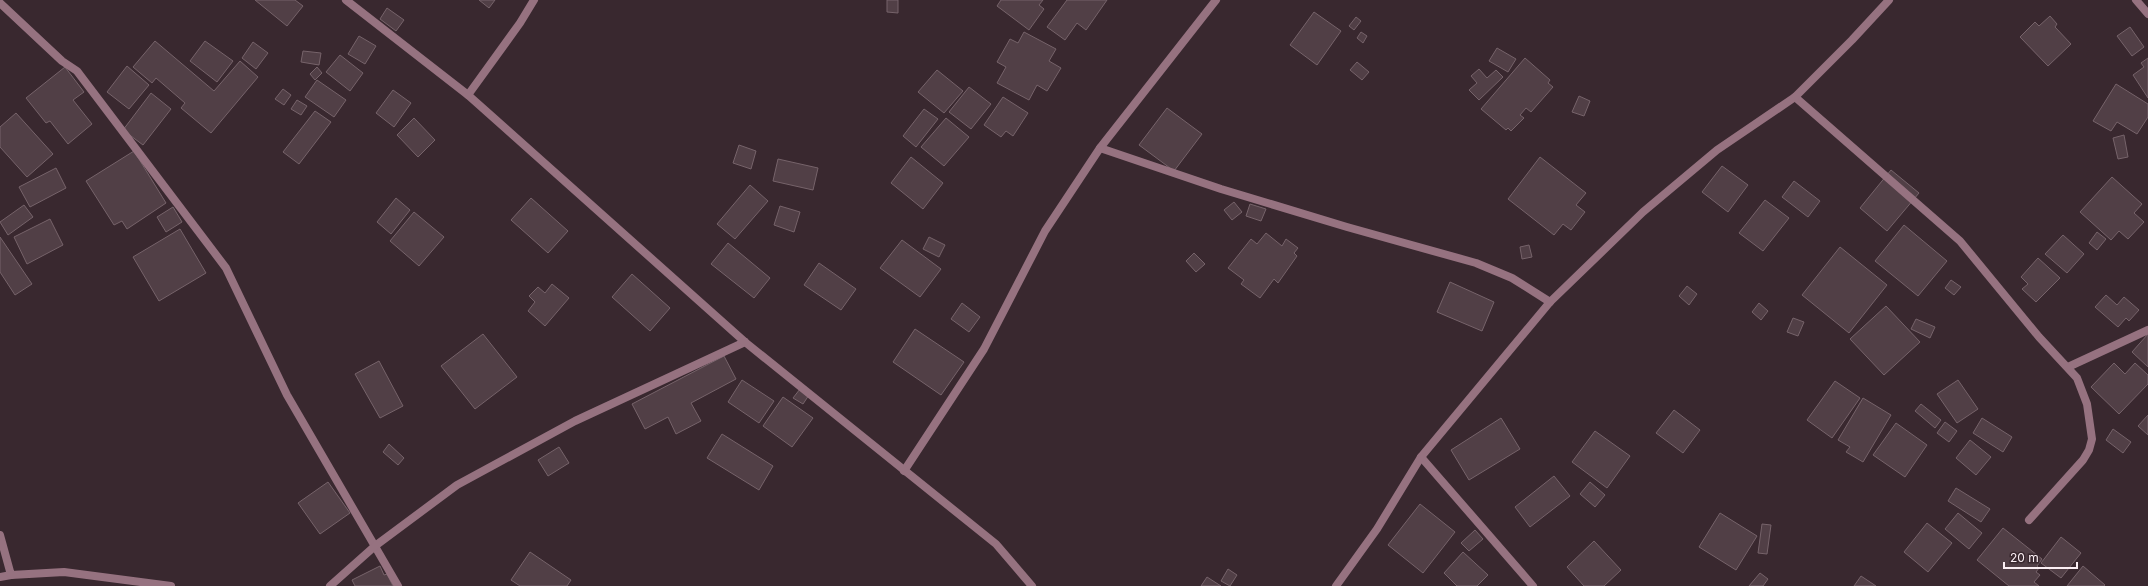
<svg xmlns="http://www.w3.org/2000/svg" width="2148" height="586" font-family="Inter,sans-serif">
<rect width="100%" height="100%" fill="#39282f"/>
<g fill="#513f46" stroke="#76636a">
<path d="M 255,0 L 295,0 L 303,6 L 287,26 Z"/>
<path d="M 479,0 L 495,0 L 489,8 Z"/>
<path d="M 887,0 L 898,0 L 898,13 L 887,12 Z"/>
<path d="M 1001,0 L 1043,0 L 1039,5 L 1044,9 L 1029,30 L 997,6 Z"/>
<path d="M 1067,0 L 1107,0 L 1086,30 L 1077,23 L 1065,40 L 1047,27 Z"/>
<path d="M 387,8 L 404,20 L 396,31 L 380,19 Z"/>
<path d="M 1314,12 L 1341,31 L 1317,65 L 1290,45 Z"/>
<path d="M 2050,16 L 2057,24 L 2055,27 L 2071,44 L 2048,66 L 2020,37 L 2035,22 L 2039,26 Z"/>
<path d="M 1356,17 L 1361,21 L 1354,30 L 1349,26 Z"/>
<path d="M 2130,27 L 2144,47 L 2132,56 L 2117,36 Z"/>
<path d="M 1024,32 L 1056,49 L 1049,61 L 1061,68 L 1047,91 L 1037,85 L 1029,100 L 997,83 L 1006,67 L 997,62 L 1010,39 L 1018,43 Z"/>
<path d="M 1361,32 L 1367,36 L 1363,43 L 1357,38 Z"/>
<path d="M 359,36 L 376,46 L 365,64 L 348,54 Z"/>
<path d="M 155,41 L 214,91 L 240,61 L 258,77 L 211,133 L 181,108 L 185,103 L 156,78 L 152,83 L 133,67 Z"/>
<path d="M 205,41 L 233,61 L 217,82 L 190,61 Z"/>
<path d="M 253,42 L 268,53 L 256,69 L 242,58 Z"/>
<path d="M 1497,48 L 1516,59 L 1508,72 L 1489,61 Z"/>
<path d="M 303,51 L 321,53 L 319,65 L 301,62 Z"/>
<path d="M 340,55 L 363,73 L 350,91 L 326,72 Z"/>
<path d="M 1525,58 L 1550,80 L 1548,83 L 1553,87 L 1531,112 L 1526,108 L 1520,115 L 1524,118 L 1511,131 L 1508,128 L 1506,130 L 1481,109 Z"/>
<path d="M 2148,58 L 2148,98 L 2133,75 L 2144,67 L 2141,63 Z"/>
<path d="M 1357,62 L 1369,72 L 1362,80 L 1350,70 Z"/>
<path d="M 127,66 L 149,85 L 129,109 L 107,92 Z"/>
<path d="M 65,67 L 84,92 L 73,100 L 92,124 L 68,144 L 50,121 L 46,123 L 26,98 Z"/>
<path d="M 317,67 L 322,73 L 315,80 L 310,74 Z"/>
<path d="M 1479,69 L 1487,78 L 1496,70 L 1503,77 L 1479,100 L 1469,90 L 1477,83 L 1471,76 Z"/>
<path d="M 937,70 L 963,91 L 944,113 L 918,92 Z"/>
<path d="M 317,80 L 346,100 L 334,117 L 305,97 Z"/>
<path d="M 2116,84 L 2148,104 L 2148,117 L 2137,134 L 2117,122 L 2111,131 L 2093,121 Z"/>
<path d="M 969,87 L 991,104 L 971,129 L 949,112 Z"/>
<path d="M 283,89 L 291,95 L 284,105 L 275,99 Z"/>
<path d="M 393,90 L 411,103 L 394,127 L 376,113 Z"/>
<path d="M 151,93 L 171,109 L 143,145 L 123,130 Z"/>
<path d="M 1579,96 L 1590,101 L 1584,116 L 1572,112 Z"/>
<path d="M 1003,97 L 1028,113 L 1013,136 L 1006,131 L 1001,137 L 984,125 Z"/>
<path d="M 297,100 L 307,106 L 301,115 L 291,109 Z"/>
<path d="M 1167,108 L 1202,134 L 1174,171 L 1139,145 Z"/>
<path d="M 924,109 L 938,119 L 916,147 L 903,136 Z"/>
<path d="M 315,111 L 331,122 L 299,164 L 283,152 Z"/>
<path d="M 16,113 L 53,154 L 27,177 L 0,147 L 0,127 Z"/>
<path d="M 414,118 L 435,140 L 418,157 L 397,135 Z"/>
<path d="M 946,118 L 969,137 L 944,166 L 921,147 Z"/>
<path d="M 2124,135 L 2128,157 L 2118,159 L 2113,138 Z"/>
<path d="M 739,145 L 756,151 L 751,169 L 733,163 Z"/>
<path d="M 134,151 L 166,203 L 127,229 L 122,221 L 114,225 L 86,181 Z"/>
<path d="M 911,157 L 943,183 L 923,209 L 891,183 Z"/>
<path d="M 1540,157 L 1586,193 L 1576,205 L 1585,212 L 1571,230 L 1563,224 L 1554,235 L 1508,199 Z"/>
<path d="M 778,159 L 818,168 L 813,190 L 773,181 Z"/>
<path d="M 1722,166 L 1748,185 L 1728,212 L 1702,192 Z"/>
<path d="M 56,168 L 66,188 L 30,207 L 19,187 Z"/>
<path d="M 1891,170 L 1919,193 L 1887,231 L 1860,208 Z"/>
<path d="M 2112,177 L 2142,204 L 2134,213 L 2144,222 L 2128,239 L 2119,231 L 2111,240 L 2080,212 Z"/>
<path d="M 1794,181 L 1820,201 L 1808,217 L 1782,197 Z"/>
<path d="M 750,185 L 768,201 L 735,239 L 717,224 Z"/>
<path d="M 396,198 L 410,210 L 391,234 L 377,222 Z"/>
<path d="M 531,198 L 568,231 L 548,253 L 511,220 Z"/>
<path d="M 1765,200 L 1789,218 L 1763,251 L 1739,233 Z"/>
<path d="M 1234,202 L 1242,212 L 1232,220 L 1224,210 Z"/>
<path d="M 1250,204 L 1266,209 L 1261,221 L 1246,216 Z"/>
<path d="M 24,205 L 33,217 L 8,235 L 0,222 Z"/>
<path d="M 780,206 L 800,212 L 794,232 L 774,225 Z"/>
<path d="M 173,207 L 182,222 L 166,232 L 157,217 Z"/>
<path d="M 414,212 L 444,237 L 419,266 L 390,241 Z"/>
<path d="M 50,219 L 63,245 L 27,264 L 14,237 Z"/>
<path d="M 1904,225 L 1947,261 L 1918,296 L 1875,261 Z"/>
<path d="M 180,229 L 206,273 L 159,301 L 133,257 Z"/>
<path d="M 2097,232 L 2106,239 L 2097,250 L 2089,243 Z"/>
<path d="M 1266,233 L 1282,246 L 1286,239 L 1298,248 L 1294,253 L 1297,256 L 1278,283 L 1274,279 L 1260,298 L 1241,284 L 1244,280 L 1228,268 L 1251,239 L 1257,244 Z"/>
<path d="M 2063,235 L 2084,254 L 2067,273 L 2045,254 Z"/>
<path d="M 0,237 L 32,284 L 15,295 L 0,272 Z"/>
<path d="M 929,237 L 945,245 L 939,257 L 923,249 Z"/>
<path d="M 902,240 L 941,269 L 920,297 L 880,268 Z"/>
<path d="M 728,243 L 770,278 L 754,298 L 711,264 Z"/>
<path d="M 1529,245 L 1532,257 L 1522,259 L 1520,247 Z"/>
<path d="M 1840,247 L 1887,285 L 1849,333 L 1802,295 Z"/>
<path d="M 1194,253 L 1205,264 L 1196,272 L 1186,261 Z"/>
<path d="M 2038,258 L 2060,278 L 2036,302 L 2022,289 L 2028,284 L 2021,277 Z"/>
<path d="M 819,263 L 856,289 L 841,310 L 804,285 Z"/>
<path d="M 632,274 L 670,308 L 650,331 L 612,297 Z"/>
<path d="M 1951,280 L 1961,287 L 1954,295 L 1945,288 Z"/>
<path d="M 1450,282 L 1494,302 L 1482,331 L 1437,312 Z"/>
<path d="M 552,284 L 569,298 L 545,326 L 528,311 L 535,302 L 529,296 L 538,287 L 545,293 Z"/>
<path d="M 1687,286 L 1697,294 L 1689,305 L 1679,296 Z"/>
<path d="M 2106,295 L 2117,305 L 2124,297 L 2139,310 L 2129,321 L 2126,318 L 2118,327 L 2095,307 Z"/>
<path d="M 962,303 L 980,317 L 969,332 L 951,319 Z"/>
<path d="M 1759,303 L 1768,311 L 1761,320 L 1752,312 Z"/>
<path d="M 1886,306 L 1920,342 L 1884,375 L 1850,339 Z"/>
<path d="M 1793,318 L 1804,322 L 1798,336 L 1787,332 Z"/>
<path d="M 1916,319 L 1935,327 L 1930,338 L 1911,329 Z"/>
<path d="M 915,329 L 964,362 L 941,395 L 893,362 Z"/>
<path d="M 483,334 L 517,377 L 475,409 L 441,366 Z"/>
<path d="M 2148,334 L 2148,367 L 2132,352 Z"/>
<path d="M 724,356 L 736,379 L 691,403 L 701,421 L 676,434 L 668,417 L 645,429 L 632,404 Z"/>
<path d="M 379,361 L 403,406 L 380,418 L 355,374 Z"/>
<path d="M 2114,363 L 2125,374 L 2135,363 L 2148,375 L 2148,384 L 2119,414 L 2091,387 Z"/>
<path d="M 742,380 L 774,401 L 759,423 L 728,402 Z"/>
<path d="M 1958,380 L 1978,409 L 1957,423 L 1937,394 Z"/>
<path d="M 1835,381 L 1860,398 L 1832,438 L 1807,420 Z"/>
<path d="M 800,389 L 809,395 L 803,404 L 793,398 Z"/>
<path d="M 783,397 L 813,418 L 792,447 L 763,426 Z"/>
<path d="M 1863,398 L 1891,415 L 1863,462 L 1846,452 L 1850,447 L 1838,440 Z"/>
<path d="M 1921,404 L 1941,420 L 1935,428 L 1915,411 Z"/>
<path d="M 1674,410 L 1700,430 L 1683,453 L 1656,433 Z"/>
<path d="M 2148,415 L 2148,435 L 2138,426 Z"/>
<path d="M 1501,418 L 1520,449 L 1469,480 L 1451,450 Z"/>
<path d="M 1982,418 L 2012,437 L 2003,452 L 1973,433 Z"/>
<path d="M 1945,422 L 1957,431 L 1949,442 L 1937,433 Z"/>
<path d="M 1896,423 L 1927,445 L 1905,477 L 1873,455 Z"/>
<path d="M 2113,429 L 2131,442 L 2123,453 L 2106,440 Z"/>
<path d="M 1595,431 L 1630,456 L 1607,488 L 1572,462 Z"/>
<path d="M 722,434 L 773,466 L 759,490 L 707,458 Z"/>
<path d="M 1970,440 L 1991,457 L 1976,475 L 1956,458 Z"/>
<path d="M 389,444 L 404,458 L 398,465 L 383,452 Z"/>
<path d="M 559,447 L 569,463 L 548,476 L 538,460 Z"/>
<path d="M 1554,476 L 1570,496 L 1530,527 L 1515,507 Z"/>
<path d="M 328,482 L 350,513 L 320,534 L 298,503 Z"/>
<path d="M 1590,482 L 1605,495 L 1595,507 L 1580,494 Z"/>
<path d="M 1956,488 L 1990,509 L 1981,522 L 1948,501 Z"/>
<path d="M 1420,504 L 1455,532 L 1423,573 L 1388,545 Z"/>
<path d="M 1720,513 L 1757,536 L 1736,570 L 1699,547 Z"/>
<path d="M 1958,513 L 1982,533 L 1969,549 L 1945,529 Z"/>
<path d="M 1927,523 L 1952,543 L 1928,572 L 1904,552 Z"/>
<path d="M 1762,524 L 1771,525 L 1767,554 L 1758,553 Z"/>
<path d="M 2003,528 L 2042,559 L 2037,566 L 2039,568 L 2036,572 L 2040,575 L 2034,582 L 2039,586 L 2009,586 L 1977,560 Z"/>
<path d="M 1475,530 L 1483,539 L 1469,551 L 1461,543 Z"/>
<path d="M 2061,537 L 2081,553 L 2061,578 L 2041,563 Z"/>
<path d="M 1594,541 L 1621,570 L 1604,586 L 1584,586 L 1567,567 Z"/>
<path d="M 530,552 L 571,580 L 567,586 L 520,586 L 511,580 Z"/>
<path d="M 1463,552 L 1488,575 L 1477,586 L 1457,586 L 1444,573 Z"/>
<path d="M 380,566 L 384,575 L 387,574 L 393,586 L 355,586 L 352,580 Z"/>
<path d="M 2083,566 L 2105,585 L 2104,586 L 2067,586 Z"/>
<path d="M 1228,569 L 1237,575 L 1230,586 L 1221,581 Z"/>
<path d="M 1760,573 L 1768,579 L 1763,586 L 1749,586 Z"/>
<path d="M 1861,576 L 1876,586 L 1854,586 Z"/>
<path d="M 1207,577 L 1221,586 L 1201,586 Z"/>
</g>
<g fill="none" stroke-linecap="round" stroke-linejoin="round">
<path stroke="#967280" stroke-width="8" d="M 0,577 L 11,575"/>
<g stroke="#967280" stroke-width="8">
<path d="M 2136,0 L 2148,14"/>
<path d="M 0,3 L 62,61 L 77,71 L 226,268 L 287,395 L 398,586"/>
<path d="M 468,95 L 520,23 L 534,0"/>
<path d="M 1795,97 L 1960,241 L 2039,337 L 2077,378 L 2087,404 L 2092,439 L 2089,450 L 2083,460 L 2029,520"/>
<path d="M 1100,148 L 1221,189 L 1347,227 L 1476,263 L 1512,278 L 1550,302"/>
<path d="M 2068,367 L 2148,330"/>
<path d="M 1421,457 L 1533,586"/>
<path d="M 904,471 L 984,349 L 1045,231 L 1100,148 L 1216,0"/>
<path d="M 0,535 L 11,575 L 64,572 L 171,586"/>
<path d="M 330,586 L 375,546 L 457,485 L 575,421 L 745,342"/>
<path d="M 1336,586 L 1377,529 L 1421,457 L 1550,302 L 1643,212 L 1717,150 L 1795,97 L 1852,40 L 1889,0"/>
</g>
<path stroke="#967280" stroke-width="8" d="M 346,0 L 468,95 L 745,342 L 996,544 L 1032,586"/>
</g>
<path d="M2004 562v6h73v-6" fill="none" stroke="#fbeff4" stroke-width="2"/>
<text x="2010" y="562" font-size="12" fill="#fbeff4" stroke="#39282f" stroke-width="3" paint-order="stroke">20 m</text>
</svg>
